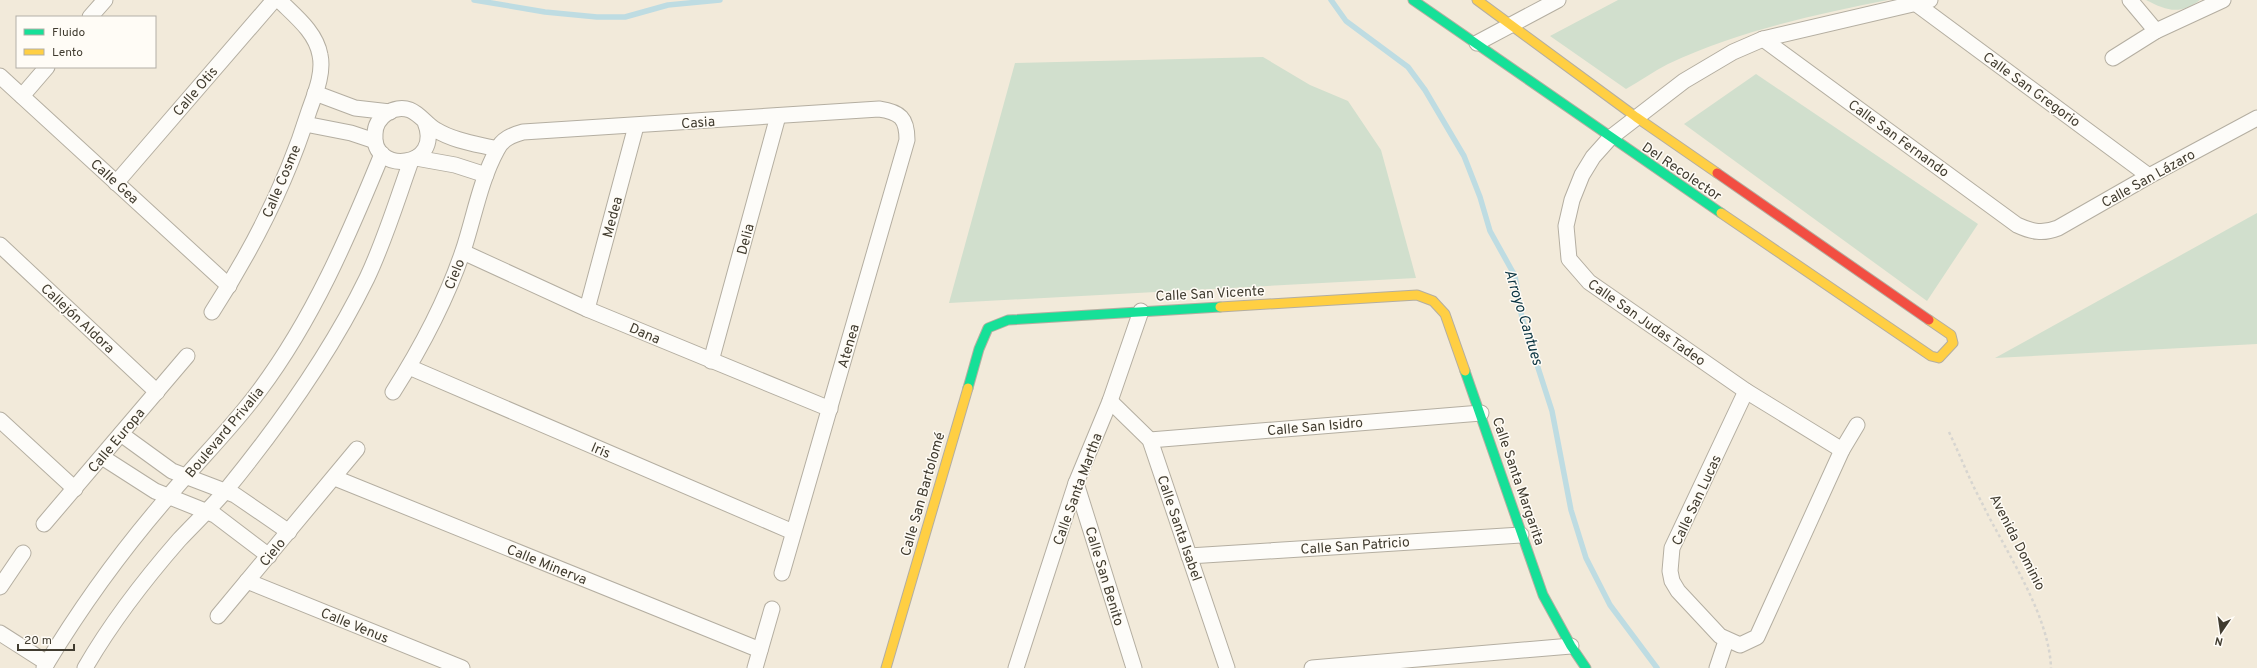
<svg xmlns="http://www.w3.org/2000/svg" width="2257" height="668" font-family="Overpass,sans-serif">
<rect width="100%" height="100%" fill="#f2eada"/>
<g fill="#d1dfcd">
<path d="M 1618,0 L 1888,0 C 1813,15 1739,31 1668,64 C 1654,71 1640,81 1626,89 L 1550,36 Z"/>
<path d="M 2146,0 L 2200,0 C 2180,15 2167,11 2146,0 Z"/>
<path d="M 1263,57 L 1310,85 L 1348,101 L 1381,150 L 1416,278 L 949,303 L 1015,63 Z"/>
<path d="M 1756,74 L 1978,224 L 1927,301 L 1684,124 Z"/>
<path d="M 2257,213 L 2257,344 L 1995,358 Z"/>
</g>
<g fill="none" stroke-linecap="round" stroke-linejoin="round">
<g stroke="#bedce2" stroke-width="5.5">
<path d="M 474,0 L 545,12 L 597,17 L 625,17 L 668,5 L 720,0"/>
<path d="M 1331,0 L 1346,21 L 1408,67 L 1425,90 L 1464,156 L 1480,197 L 1490,231 L 1515,276 L 1522,318 L 1552,411 L 1571,510 L 1586,558 L 1610,605 L 1657,668"/>
</g>
<g stroke="#b4aea1" stroke-width="17">
<g id="street">
<path d="M 2130,0 L 2156,31"/>
<path d="M 1915,3 L 2149,176"/>
<path d="M 90,17 L 105,0"/>
<path d="M 1763,39 L 2017,225 C 2032,232 2043,234 2058,228 L 2149,176 L 2257,118"/>
<path d="M 1477,43 L 1558,0"/>
<path d="M 2113,58 L 2156,31 L 2223,0"/>
<path d="M 0,76 L 229,286"/>
<path d="M 315,93 L 355,108 L 390,112"/>
<path d="M 22,96 L 47,67"/>
<path d="M 425,122 C 444,169 371,175 375,134 C 375,125 380,118 387,113 C 393,109 402,107 410,110 C 420,114 427,125 436,130 C 454,141 477,144 497,149"/>
<path d="M 305,124 L 351,133 L 375,141"/>
<path d="M 416,158 L 455,165 L 486,175"/>
<path d="M 116,183 L 274,0"/>
<path d="M 0,245 L 157,392"/>
<path d="M 463,252 L 587,309 L 830,409"/>
<path d="M 587,309 L 636,126"/>
<path d="M 212,312 C 252,250 287,182 309,111 C 315,94 324,73 320,55 C 316,32 295,16 279,0"/>
<path d="M 711,361 L 778,116"/>
<path d="M 409,367 L 793,532"/>
<path d="M 1746,391 L 1672,548 L 1670,571 L 1672,581 L 1678,591 L 1720,636 L 1740,645 L 1757,637 L 1842,450 L 1857,425"/>
<path d="M 393,392 C 421,348 446,301 463,251 C 474,218 480,181 497,150 C 502,139 512,135 523,132 L 879,109 C 900,112 907,118 907,140 L 782,573"/>
<path d="M 1110,401 L 1150,440 L 1227,668"/>
<path d="M 0,420 L 75,489"/>
<path d="M 121,434 L 172,471 L 235,495 L 289,532"/>
<path d="M 1150,440 L 1481,413"/>
<path d="M 1842,450 L 1746,391 L 1589,282 L 1569,259 L 1566,226 L 1572,200 L 1582,175 L 1593,157 L 1610,138 L 1684,81 L 1733,52 L 1763,39 L 1930,0"/>
<path d="M 102,457 L 155,491 L 215,515 L 269,556"/>
<path d="M 335,478 L 760,650"/>
<path d="M 1076,483 L 1134,668"/>
<path d="M 44,524 L 187,356"/>
<path d="M 1189,556 L 1521,535"/>
<path d="M 247,581 L 462,668"/>
<path d="M 0,587 L 23,553"/>
<path d="M 218,616 L 357,449"/>
<path d="M 0,633 L 47,663"/>
<path d="M 44,668 C 80,608 122,550 168,497 C 198,461 231,429 259,391 C 313,319 348,237 382,154"/>
<path d="M 85,668 C 111,623 145,579 179,540 C 195,523 212,507 227,489 C 280,424 330,354 367,278 C 385,240 397,200 411,161"/>
<path d="M 755,668 L 772,609"/>
<path d="M 1016,668 L 1076,483 L 1110,401 L 1141,311"/>
<path d="M 1312,668 L 1571,646"/>
<path d="M 1717,668 L 1726,641"/>
</g>
</g>
<g stroke="#b4aea1" stroke-width="11">
<g id="fast">
<path d="M 1413,0 L 1721,213"/>
<path d="M 1465,371 L 1543,595 L 1571,646 L 1586,668"/>
<path d="M 968,388 L 979,349 L 988,328 L 1008,320 L 1220,307"/>
</g>
</g>
<g stroke="#b4aea1" stroke-width="11">
<g id="slow">
<path d="M 1477,0 L 1636,117 L 1717,173"/>
<path d="M 1721,213 L 1931,356 L 1939,358 L 1953,343 L 1951,335 L 1929,320"/>
<path d="M 1220,307 L 1417,295 L 1433,301 L 1445,314 L 1465,371"/>
<path d="M 886,668 L 968,388"/>
</g>
</g>
<g stroke="#b4aea1" stroke-width="11">
<path id="jam" d="M 1717,173 L 1929,320"/>
</g>
<path stroke="#d7d5d0" stroke-width="2.5" stroke-dasharray="3 3" stroke-linecap="butt" d="M 1949,432 C 1960,455 1969,479 1981,501 C 2005,551 2049,613 2051,668"/>
<use href="#street" stroke="#fdfcf9" stroke-width="15"/>
<use href="#fast" stroke="#16e098" stroke-width="9"/>
<use href="#slow" stroke="#ffcf43" stroke-width="9"/>
<use href="#jam" stroke="#f24e42" stroke-width="9"/>
</g>
<g text-anchor="middle" stroke-width="3" stroke-linejoin="round" paint-order="stroke">
<g font-size="14" fill="#413c30" stroke="#fffcf6">
<text transform="translate(2032 89) rotate(36)" y="5">Calle San Gregorio</text>
<text transform="translate(195 91) rotate(-49)" y="5">Calle Otis</text>
<text transform="translate(698 122) rotate(-4)" y="5">Casia</text>
<text transform="translate(1899 138) rotate(36)" y="5">Calle San Fernando</text>
<text transform="translate(1682 171) rotate(34)" y="5">Del Recolector</text>
<text transform="translate(2148 178) rotate(-29)" y="5">Calle San Lázaro</text>
<text transform="translate(115 181) rotate(42)" y="5">Calle Gea</text>
<text transform="translate(281 181) rotate(-67)" y="5">Calle Cosme</text>
<text transform="translate(612 217) rotate(-75)" y="5">Medea</text>
<text transform="translate(745 239) rotate(-75)" y="5">Delia</text>
<text transform="translate(454 274) rotate(-68)" y="5">Cielo</text>
<text transform="translate(1210 293) rotate(-3)" y="5">Calle San Vicente</text>
<text transform="translate(78 318) rotate(43)" y="5">Callejón Aldora</text>
<text transform="translate(1647 322) rotate(35)" y="5">Calle San Judas Tadeo</text>
<text transform="translate(645 333) rotate(23)" y="5">Dana</text>
<text transform="translate(848 346) rotate(-74)" y="5">Atenea</text>
<text transform="translate(1315 426) rotate(-5)" y="5">Calle San Isidro</text>
<text transform="translate(224 432) rotate(-50)" y="5">Boulevard Privalia</text>
<text transform="translate(116 440) rotate(-50)" y="5">Calle Europa</text>
<text transform="translate(601 450) rotate(23)" y="5">Iris</text>
<text transform="translate(1519 481) rotate(71)" y="5">Calle Santa Margarita</text>
<text transform="translate(1077 489) rotate(-70)" y="5">Calle Santa Martha</text>
<text transform="translate(922 494) rotate(-74)" y="5">Calle San Bartolomé</text>
<text transform="translate(1696 500) rotate(-65)" y="5">Calle San Lucas</text>
<text transform="translate(1180 528) rotate(71)" y="5">Calle Santa Isabel</text>
<text transform="translate(2018 542) rotate(63)" y="5">Avenida Dominio</text>
<text transform="translate(1355 545) rotate(-4)" y="5">Calle San Patricio</text>
<text transform="translate(272 552) rotate(-50)" y="5">Cielo</text>
<text transform="translate(547 564) rotate(22)" y="5">Calle Minerva</text>
<text transform="translate(1105 576) rotate(73)" y="5">Calle San Benito</text>
<text transform="translate(355 625) rotate(22)" y="5">Calle Venus</text>
</g>
<g font-size="15" font-style="italic" fill="#0a3441" stroke="#fffcf6">
<text transform="translate(1524 317) rotate(73)" y="5">Arroyo Cantues</text>
</g>
</g>
<rect x="16" y="16" width="140" height="52" fill="#fffcf6" stroke="#b3afa7"/>
<rect x="24" y="29" width="20" height="6" fill="#16e098" stroke="#b3afa7"/>
<text x="52" y="36" font-size="12" fill="#413c30">Fluido</text>
<rect x="24" y="49" width="20" height="6" fill="#ffcf43" stroke="#b3afa7"/>
<text x="52" y="56" font-size="12" fill="#413c30">Lento</text>
<g transform="translate(2221 632) rotate(193)" stroke="#fffcf6" stroke-width="3" paint-order="stroke">
<path d="M0-3L7 15L0 10L-7 15Z" fill="#413c30"/>
<text y="-6" font-size="11" font-weight="bold" text-anchor="middle" fill="#413c30">N</text>
</g>
<path d="M18 644v6h56v-6" fill="none" stroke="#413c30" stroke-width="2"/>
<text x="24" y="644" font-size="12" fill="#413c30" stroke="#fffcf6" stroke-width="3" paint-order="stroke">20 m</text>
</svg>
